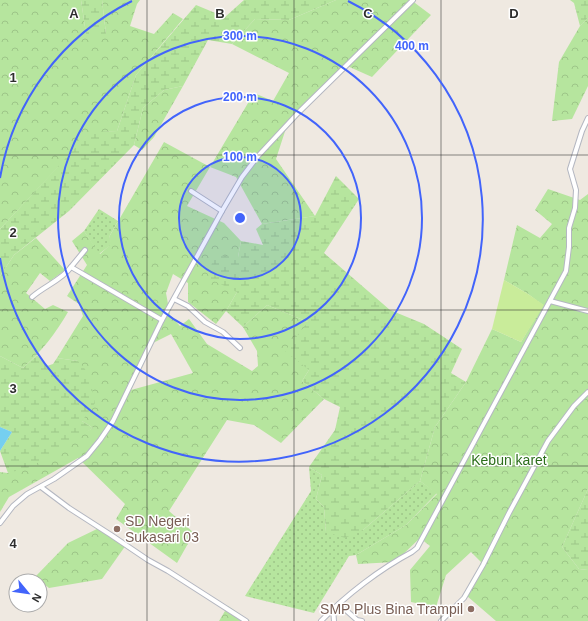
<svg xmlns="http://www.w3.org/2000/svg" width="588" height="621" font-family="Arial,sans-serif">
<defs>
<pattern id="grass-dots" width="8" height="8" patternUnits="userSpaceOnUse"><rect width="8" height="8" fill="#b6e59e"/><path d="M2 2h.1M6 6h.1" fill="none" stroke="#9dc588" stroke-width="1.8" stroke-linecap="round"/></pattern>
<pattern id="forest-crowns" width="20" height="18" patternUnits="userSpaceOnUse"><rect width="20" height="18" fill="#b6e59e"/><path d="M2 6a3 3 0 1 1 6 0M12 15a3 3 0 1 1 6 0" fill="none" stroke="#9dc588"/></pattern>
<pattern id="wetland-marsh" width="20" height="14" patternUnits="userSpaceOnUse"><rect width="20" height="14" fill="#b6e59e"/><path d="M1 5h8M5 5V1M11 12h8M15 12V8" fill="none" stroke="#9dc588"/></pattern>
</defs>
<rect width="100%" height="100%" fill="#efe9e1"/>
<g fill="url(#grass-dots)">
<path d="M 99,209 L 118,221 L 109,237 L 112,244 L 99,254 L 84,231 Z"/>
<path d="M 309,467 L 322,475 L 316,499 L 324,507 L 326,532 L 363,530 L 420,481 L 437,493 L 406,525 L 356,555 L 349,556 L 314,613 L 245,596 L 311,491 Z"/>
</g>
<g fill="url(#forest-crowns)" fill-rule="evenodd">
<path d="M 0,0 L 81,0 L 86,34 L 106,34 L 102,0 L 140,0 L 137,4 L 130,26 L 154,34 L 173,13 L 183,19 L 136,75 L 117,131 L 90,133 L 0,229 Z"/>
<path d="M 336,0 L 411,0 L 431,15 L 372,77 L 345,65 L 289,119 L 276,159 L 315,216 L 262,224 L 236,177 L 210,167 L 187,206 L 224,223 L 241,241 L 238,257 L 237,292 L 226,311 L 216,324 L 188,302 L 188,283 L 173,274 L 166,293 L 170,315 L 180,326 L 189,319 L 207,344 L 252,371 L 258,366 L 257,351 L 243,327 L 267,305 L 308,322 L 309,370 L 302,381 L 324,399 L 281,443 L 254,425 L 227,420 L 169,511 L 194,533 L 177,563 L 116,519 L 125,504 L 78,458 L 9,497 L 0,512 L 0,472 L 8,473 L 93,428 L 82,421 L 78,361 L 57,358 L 83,316 L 79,304 L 67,296 L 87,265 L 72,241 L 84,231 L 100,254 L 111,244 L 109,237 L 164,142 L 210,167 L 254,93 L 273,101 L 289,73 L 232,44 L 255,19 L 289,20 ZM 171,334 L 193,373 L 131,390 L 149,345 Z"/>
<path d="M 588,18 L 588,86 L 572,119 L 552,121 L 559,62 L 580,26 Z"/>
<path d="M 183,86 L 154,137 L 142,150 L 134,145 L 143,108 L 164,90 Z"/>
<path d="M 548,189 L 580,200 L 588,194 L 588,489 L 562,547 L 579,569 L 588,570 L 588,621 L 496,621 L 467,596 L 481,562 L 471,552 L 446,575 L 436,607 L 411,602 L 410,570 L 430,546 L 420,538 L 395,562 L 358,564 L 356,555 L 406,525 L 437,494 L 420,481 L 435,427 L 466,382 L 492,329 L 521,342 L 543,305 L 528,294 L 504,280 L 517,225 L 540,238 L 552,224 L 535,210 Z"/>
<path d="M 36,238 L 65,270 L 50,281 L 40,273 L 26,293 L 45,309 L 53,305 L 68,312 C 56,333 41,352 23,368 L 0,356 L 0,276 L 14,255 Z"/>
<path d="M 99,528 L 126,545 L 102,579 L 49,588 L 35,577 L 68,543 Z"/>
<path d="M 228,606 L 250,621 L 219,621 Z"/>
</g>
<g fill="url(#wetland-marsh)">
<path d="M 81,0 L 102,0 L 106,34 L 86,34 Z"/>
<path d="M 244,0 L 336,0 L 289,20 L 255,19 L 232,44 L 208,40 L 183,86 L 164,90 L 143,108 L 134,145 L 69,211 L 14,255 L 0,276 L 0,229 L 90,132 L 117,131 L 136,75 L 196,5 L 225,17 Z"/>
<path d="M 570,0 L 588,0 L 588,18 L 580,26 L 574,3 Z"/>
<path d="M 336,176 L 359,199 L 324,253 L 390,310 L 424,324 L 462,349 L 451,373 L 466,382 L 435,427 L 420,481 L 363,530 L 345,538 L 326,532 L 324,507 L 316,499 L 322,475 L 309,467 L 335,430 L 340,407 L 324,399 L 302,381 L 309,370 L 285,351 L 308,322 L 267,305 L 243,327 L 226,311 L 237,292 L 208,278 L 214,255 L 238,257 L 241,241 L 263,245 L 256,229 L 262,224 L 315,216 Z"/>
<path d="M 37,355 L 47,366 L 53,364 L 57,358 L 78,361 L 89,374 L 95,403 L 82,421 L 93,428 L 31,467 L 8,473 L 0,451 L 12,432 L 0,427 L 0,356 L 23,368 Z"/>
<path d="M 588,489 L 588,570 L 579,569 L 562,547 Z"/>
</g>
<path fill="#c9ec9a" d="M 504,280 L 528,294 L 544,305 L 521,342 L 492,329 Z"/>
<path fill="#75cff0" d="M 0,427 L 12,432 L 0,451 Z"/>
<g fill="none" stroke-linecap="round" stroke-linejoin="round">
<g stroke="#b4b7c1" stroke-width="6">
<g id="minor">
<path d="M 191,191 L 222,211"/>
<path d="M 71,267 L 85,250"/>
<path d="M 32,297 C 44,286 62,280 71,267 L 162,320"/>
<path d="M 174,299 L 188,306 L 205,322 L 223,332 L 240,348"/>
<path d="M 550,301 L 588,311"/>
<path d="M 41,487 L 69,508 L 111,535 L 148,560 L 168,571 L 246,621"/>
<path d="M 0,523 L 13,506 L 27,494 L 54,479 L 87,456 L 100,440 L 113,421 L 162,320 L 222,211 L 242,177 L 258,156 L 298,113 L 413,0"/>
<path d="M 339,604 L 357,620 L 362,621"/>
<path d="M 333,609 L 334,621"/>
<path d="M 321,621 C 346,595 380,569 412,552 L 417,548 L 566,271 L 569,247 L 569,228 L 575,208 L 576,190 L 570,169 L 582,131 L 588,118"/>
<path d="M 441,621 L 464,598 L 483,565 L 509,513 L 548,441 L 574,406 L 588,392"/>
</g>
</g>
<use href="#minor" stroke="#fff" stroke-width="4"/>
</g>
<path fill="none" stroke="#2e2e2e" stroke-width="1" stroke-opacity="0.55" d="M 147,0 L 147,621M 294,0 L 294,621M 441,0 L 441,621M 0,155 L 588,155M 0,310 L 588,310M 0,466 L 588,466"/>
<circle cx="240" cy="218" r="61" fill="#4264fb" fill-opacity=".12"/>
<g fill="none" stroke="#4264fb" stroke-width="2">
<circle cx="240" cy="218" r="61"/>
<circle cx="240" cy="218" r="121"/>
<circle cx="240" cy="218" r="182"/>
<path d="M0 178A243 243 0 0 1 132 1M348 1A243 243 0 1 1 0 258"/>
</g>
<g fill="#8d6e63" stroke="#fff" stroke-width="1.5">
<circle cx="117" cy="529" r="4"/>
<circle cx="471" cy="609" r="4"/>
</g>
<g text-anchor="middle" stroke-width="3" stroke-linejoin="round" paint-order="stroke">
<g font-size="14" fill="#2c6e1b" stroke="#fff">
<text x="509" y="465">Kebun karet</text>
</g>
<g font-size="14" fill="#785e54" stroke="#fff" text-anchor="start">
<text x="125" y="526">SD Negeri<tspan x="125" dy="16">Sukasari 03</tspan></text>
<text x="463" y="614" text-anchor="end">SMP Plus Bina Trampil</text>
</g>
</g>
<g font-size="13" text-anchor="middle" font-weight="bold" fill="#2e2e2e" stroke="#fff" stroke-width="3" stroke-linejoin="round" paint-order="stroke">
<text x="74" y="18">A</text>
<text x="220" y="18">B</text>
<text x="368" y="18">C</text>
<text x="514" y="18">D</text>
<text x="13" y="82">1</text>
<text x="13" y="237">2</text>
<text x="13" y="393">3</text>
<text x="13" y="548">4</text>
</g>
<circle cx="240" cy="218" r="6" fill="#4264fb" stroke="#fff" stroke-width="2"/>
<g font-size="12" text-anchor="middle" font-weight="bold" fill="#4264fb" stroke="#fff" stroke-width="3" stroke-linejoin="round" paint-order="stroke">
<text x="240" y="40">300 m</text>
<text x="412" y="50">400 m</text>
<text x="240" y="101">200 m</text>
<text x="240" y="161">100 m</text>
</g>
<g transform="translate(28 593) rotate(119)"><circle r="19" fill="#ffffff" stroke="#ababab"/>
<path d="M0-3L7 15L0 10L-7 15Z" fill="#4264fb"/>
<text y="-6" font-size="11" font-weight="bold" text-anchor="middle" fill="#2e2e2e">N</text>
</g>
</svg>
